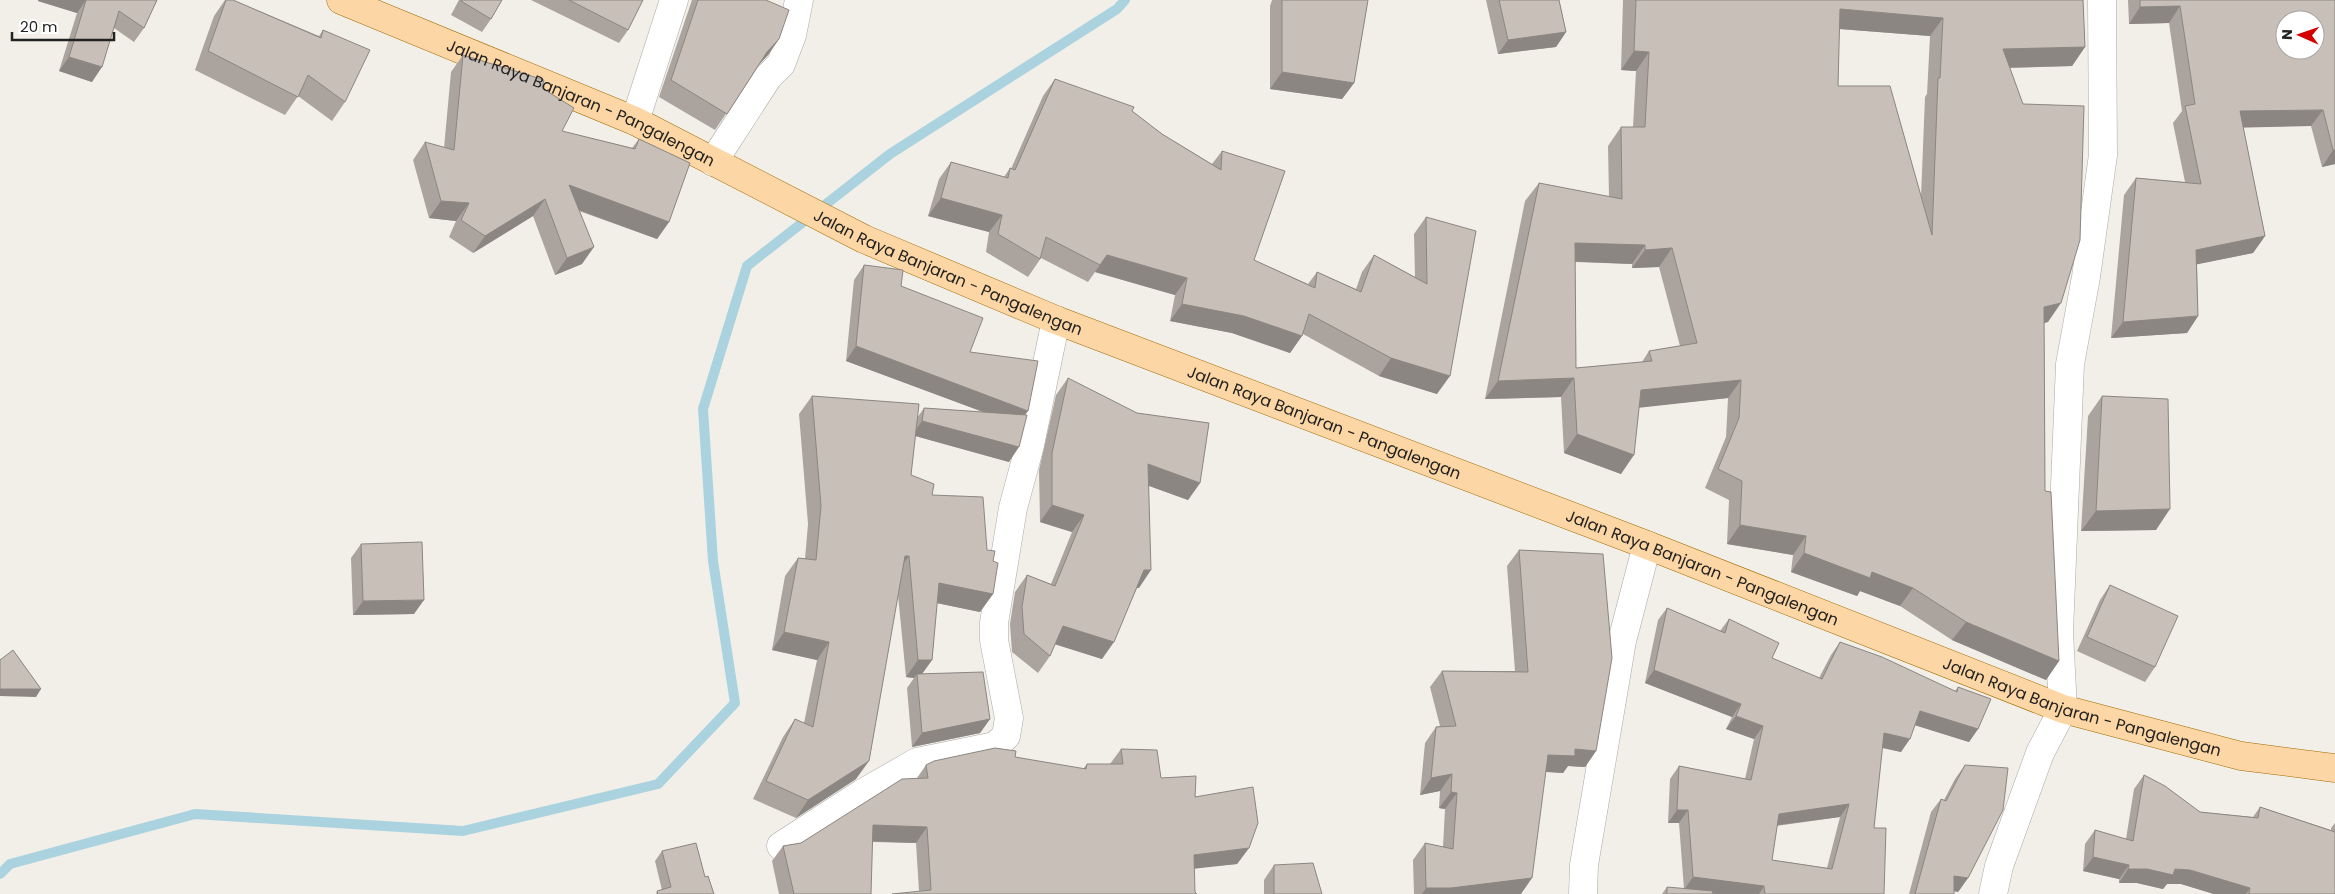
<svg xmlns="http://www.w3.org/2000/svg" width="2335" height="894" font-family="Poppins,sans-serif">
<rect width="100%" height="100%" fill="#f2efe9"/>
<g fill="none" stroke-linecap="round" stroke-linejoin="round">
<path stroke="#aad3df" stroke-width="10" d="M 0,874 L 10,864 L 195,814 L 463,831 L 658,784 L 735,703 L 713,561 L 703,409 L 747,266 L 890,154 L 1117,9 L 1125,0"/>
<g stroke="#a9a9a9" stroke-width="29">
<g id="street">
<path d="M 635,121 L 674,0"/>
<path d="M 713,162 L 768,77 L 781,64 L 792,35 L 799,0"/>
<path d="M 781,846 L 863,793 L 917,762 L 995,746 L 1006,736 L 1009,718 L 994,640 L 994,623 L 1013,508 L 1030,445 L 1056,320"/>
<path d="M 1583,894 L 1584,865 L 1622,641 L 1647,545"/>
<path d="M 1993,894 L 1999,866 L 2040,753 L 2063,709 L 2059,632 L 2070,364 L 2086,277 L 2103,155 L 2102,0"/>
</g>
</g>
<g stroke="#a06b00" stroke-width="29">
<g id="primary">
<path id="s1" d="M 341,0 L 635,121 L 864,239 L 1056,320 L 1647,545 L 2063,709 L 2241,756 L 2335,768"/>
</g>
</g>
<use href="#street" stroke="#fff" stroke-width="28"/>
<use href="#primary" stroke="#fcd6a4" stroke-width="28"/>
</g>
<g fill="#aba49e" fill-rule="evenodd">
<path d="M 38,0 L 157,0 L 144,28 L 134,42 L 114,28 L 92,82 L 59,71 L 77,13 L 38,1 Z"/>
<path d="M 225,0 L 233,0 L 319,36 L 323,30 L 345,102 L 332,121 L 298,96 L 285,115 L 195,70 L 214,16 Z"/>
<path d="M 459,0 L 502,0 L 491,19 L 482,32 L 451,15 Z"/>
<path d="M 531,0 L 643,0 L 628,30 L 619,43 Z"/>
<path d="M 692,0 L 766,0 L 779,39 L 768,55 L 758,66 L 715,130 L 659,97 Z"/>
<path d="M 1272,0 L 1368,0 L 1354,83 L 1342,99 L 1270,89 L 1270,6 Z"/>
<path d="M 1486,0 L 1559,0 L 1566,32 L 1556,47 L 1498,54 Z"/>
<path d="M 1623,0 L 2083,0 L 2085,47 L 2072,66 L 2009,68 L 2048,322 L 2044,323 L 2045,491 L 2059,661 L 2046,680 L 1952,640 L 1900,606 L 1860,591 L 1857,596 L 1791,572 L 1793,555 L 1727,544 L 1729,500 L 1705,488 L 1726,437 L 1728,398 L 1639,407 L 1621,474 L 1564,453 L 1561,397 L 1485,399 L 1525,201 L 1539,183 L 1609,197 L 1608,146 L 1621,127 L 1633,127 L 1636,71 L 1621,70 ZM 1839,29 L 1930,36 L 1927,94 L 1925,97 L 1921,196 L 1838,86 ZM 1575,262 L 1632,264 L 1632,268 L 1659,267 L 1680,346 L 1649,351 L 1642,362 L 1576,368 Z"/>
<path d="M 2128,0 L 2335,0 L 2335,164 L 2322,167 L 2311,126 L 2243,127 L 2265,236 L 2253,253 L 2197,264 L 2198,316 L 2187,333 L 2111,338 L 2124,195 L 2136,178 L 2185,182 L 2173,123 L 2182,111 L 2169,23 L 2129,24 Z"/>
<path d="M 463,55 L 542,88 L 562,131 L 632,148 L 639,139 L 669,222 L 657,239 L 579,211 L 582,264 L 555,275 L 533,216 L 473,253 L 449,237 L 456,221 L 429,218 L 413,160 L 425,142 L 444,148 L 451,72 Z"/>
<path d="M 1055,79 L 1132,111 L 1162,134 L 1212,164 L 1222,151 L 1254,260 L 1308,284 L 1317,272 L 1356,289 L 1362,272 L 1374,255 L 1415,277 L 1414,234 L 1426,217 L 1437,394 L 1379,376 L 1303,334 L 1290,353 L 1232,333 L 1170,321 L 1175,295 L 1095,272 L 1088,282 L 1041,258 L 1028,277 L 986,252 L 989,232 L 928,216 L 939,179 L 951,162 L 1004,177 L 1010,168 L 1011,169 L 1043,96 Z"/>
<path d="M 864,265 L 901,286 L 970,352 L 1025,415 L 1009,462 L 915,436 L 911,475 L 987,550 L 993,561 L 993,594 L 980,612 L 937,603 L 932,660 L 922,674 L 990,719 L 980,733 L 912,747 L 907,688 L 914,678 L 906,677 L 898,595 L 856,779 L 796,818 L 753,799 L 783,737 L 795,719 L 804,723 L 817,660 L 772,650 L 785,576 L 798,558 L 805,559 L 808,524 L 799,414 L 812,396 L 917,418 L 924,408 L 984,412 L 846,361 L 854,280 Z"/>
<path d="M 1068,378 L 1200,483 L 1188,500 L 1149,486 L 1139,588 L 1137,588 L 1102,659 L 1055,644 L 1050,656 L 1038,673 L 1012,652 L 1010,624 L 1015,592 L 1027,575 L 1051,584 L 1072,532 L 1040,522 L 1039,470 L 1056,395 Z"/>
<path d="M 2102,396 L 2156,530 L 2081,531 L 2088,416 Z"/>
<path d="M 361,544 L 414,614 L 353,615 L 351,558 Z"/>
<path d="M 1519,550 L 1596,751 L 1585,767 L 1568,766 L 1563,773 L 1545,772 L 1521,894 L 1414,894 L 1413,860 L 1425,843 L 1443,847 L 1445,809 L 1439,808 L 1440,791 L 1420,795 L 1425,743 L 1436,727 L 1440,726 L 1430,687 L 1442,671 L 1515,671 L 1507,566 Z"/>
<path d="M 2110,585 L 2155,667 L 2145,682 L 2077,651 L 2100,600 Z"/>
<path d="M 1667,608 L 1720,631 L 1729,619 L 1772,658 L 1819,678 L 1831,655 L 1840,642 L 1955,691 L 1958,687 L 1978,729 L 1969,742 L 1915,725 L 1901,752 L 1882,748 L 1874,828 L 1884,894 L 1662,894 L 1667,887 L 1684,889 L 1679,823 L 1668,823 L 1670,779 L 1679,766 L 1745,779 L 1754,739 L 1726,729 L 1732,717 L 1645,683 L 1658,620 ZM 1840,817 L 1827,868 L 1772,860 L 1777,826 Z"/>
<path d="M 1121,749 L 1161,778 L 1195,797 L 1249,848 L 1237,864 L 919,891 L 916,843 L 872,842 L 871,894 L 779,894 L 772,861 L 783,846 L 801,843 L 917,778 L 926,765 L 1015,757 L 1083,769 L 1087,764 L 1110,764 Z"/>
<path d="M 1965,765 L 1968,878 L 1958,892 L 1954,891 L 1954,894 L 1909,894 L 1931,812 L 1941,799 L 1944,800 L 1955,779 Z"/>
<path d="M 2144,775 L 2200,812 L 2253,817 L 2260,807 L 2331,830 L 2331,828 L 2335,823 L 2335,894 L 2214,894 L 2181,884 L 2167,884 L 2163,889 L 2137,883 L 2119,883 L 2119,879 L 2083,871 L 2085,844 L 2095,830 L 2126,839 L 2134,789 Z"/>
<path d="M 662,851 L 705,877 L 714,894 L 656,894 L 657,891 L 662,890 L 655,861 Z"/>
<path d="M 1274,865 L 1322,894 L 1264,894 L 1264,880 Z"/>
</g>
<g fill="#8b8681">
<path d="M 38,0 L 86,0 L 77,13 L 38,1 Z"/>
<path d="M 2180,6 L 2169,23 L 2129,24 L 2140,7 Z"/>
<path d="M 1840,9 L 1943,18 L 1930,36 L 1827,28 Z"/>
<path d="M 1566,32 L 1556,47 L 1498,54 L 1508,40 Z"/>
<path d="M 779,39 L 768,55 L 755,68 L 767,52 Z"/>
<path d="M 2085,47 L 2072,66 L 1990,68 L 2003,49 Z"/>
<path d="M 1634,51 L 1649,52 L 1636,71 L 1621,70 Z"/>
<path d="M 69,57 L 102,67 L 92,82 L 59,71 Z"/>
<path d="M 1282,72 L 1354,83 L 1342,99 L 1270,89 Z"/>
<path d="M 2323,110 L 2311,126 L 2228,128 L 2240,111 Z"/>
<path d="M 2333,150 L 2335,150 L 2335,164 L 2322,167 Z"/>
<path d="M 569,185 L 669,222 L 657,239 L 557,202 Z"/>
<path d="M 941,198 L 1002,215 L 989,232 L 928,216 Z"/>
<path d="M 545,199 L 533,216 L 473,253 L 485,236 Z"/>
<path d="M 441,201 L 469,203 L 456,221 L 429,218 Z"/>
<path d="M 2265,236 L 2253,253 L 2184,267 L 2196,250 Z"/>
<path d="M 1575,243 L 1645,245 L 1632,264 L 1562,261 Z"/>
<path d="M 594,247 L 582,264 L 555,275 L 567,258 Z"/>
<path d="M 1672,248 L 1659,267 L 1632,268 L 1645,250 Z"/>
<path d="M 1107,255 L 1187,278 L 1175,295 L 1095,272 Z"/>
<path d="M 2061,303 L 2048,322 L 2031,326 L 2044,307 Z"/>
<path d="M 1182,304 L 1244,316 L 1302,336 L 1290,353 L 1232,333 L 1170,321 Z"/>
<path d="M 2198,316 L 2187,333 L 2111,338 L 2123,322 Z"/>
<path d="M 856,346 L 1028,411 L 1018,425 L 846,361 Z"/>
<path d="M 1391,358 L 1450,376 L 1437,394 L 1379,376 Z"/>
<path d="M 1574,378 L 1561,397 L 1485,399 L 1498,381 Z"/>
<path d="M 1741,380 L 1728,398 L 1628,409 L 1641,390 Z"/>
<path d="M 922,421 L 1019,447 L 1009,462 L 912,435 Z"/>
<path d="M 1577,434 L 1634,455 L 1621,474 L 1564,453 Z"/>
<path d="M 1148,464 L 1200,483 L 1188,500 L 1136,481 Z"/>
<path d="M 1052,505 L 1084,515 L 1072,532 L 1040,522 Z"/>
<path d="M 2170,509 L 2156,530 L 2081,531 L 2096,511 Z"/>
<path d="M 1740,525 L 1806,536 L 1793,555 L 1727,544 Z"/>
<path d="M 1804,553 L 1872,572 L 1913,588 L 1900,606 L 1860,591 L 1857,596 L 1791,572 Z"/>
<path d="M 905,556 L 909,556 L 896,574 Z"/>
<path d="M 1144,570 L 1151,570 L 1139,588 L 1132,587 Z"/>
<path d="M 939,583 L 993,594 L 980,612 L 927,601 Z"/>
<path d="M 424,600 L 414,614 L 353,615 L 363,601 Z"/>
<path d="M 1966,622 L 2059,661 L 2046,680 L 1952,640 Z"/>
<path d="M 1063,626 L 1114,642 L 1102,659 L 1051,643 Z"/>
<path d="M 784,632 L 829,642 L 817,660 L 772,650 Z"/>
<path d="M 918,660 L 932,660 L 919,678 L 917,674 L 914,678 L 906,677 Z"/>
<path d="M 1654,670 L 1741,704 L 1732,717 L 1645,683 Z"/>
<path d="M 0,689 L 41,689 L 36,697 L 0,696 Z"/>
<path d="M 1920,711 L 1978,729 L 1969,742 L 1911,724 Z"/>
<path d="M 1736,716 L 1763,726 L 1754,739 L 1726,729 Z"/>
<path d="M 990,719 L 980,733 L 912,747 L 922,733 Z"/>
<path d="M 1884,733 L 1910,739 L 1901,752 L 1875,746 Z"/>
<path d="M 1575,749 L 1596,751 L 1585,767 L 1568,766 L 1563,773 L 1536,771 L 1548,755 Z"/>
<path d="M 869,761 L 856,779 L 796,818 L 808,800 Z"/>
<path d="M 1452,774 L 1440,791 L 1420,795 L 1431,778 Z"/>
<path d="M 1451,792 L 1457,793 L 1445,809 L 1439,808 Z"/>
<path d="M 1849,804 L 1840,817 L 1770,826 L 1779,814 Z"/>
<path d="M 1677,810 L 1688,810 L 1679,823 L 1668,823 Z"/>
<path d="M 873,825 L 927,827 L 916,843 L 862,841 Z"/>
<path d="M 1249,848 L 1237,864 L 1183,870 L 1194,855 Z"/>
<path d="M 2093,857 L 2129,865 L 2119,879 L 2083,871 Z"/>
<path d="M 2128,869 L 2190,870 L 2250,888 L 2246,894 L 2214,894 L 2181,884 L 2167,884 L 2163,889 L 2137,883 L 2119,883 Z"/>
<path d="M 1954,876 L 1968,878 L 1958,892 L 1944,889 Z"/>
<path d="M 1693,877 L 1764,886 L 1759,894 L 1716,894 L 1684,890 Z"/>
<path d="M 1532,878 L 1521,894 L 1422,894 L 1426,888 Z"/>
</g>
<g fill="#c7bfb8" stroke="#8b8681" fill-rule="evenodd">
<path d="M 86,0 L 157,0 L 144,28 L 119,11 L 102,67 L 69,57 Z"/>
<path d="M 226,0 L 233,0 L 321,38 L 323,30 L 370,50 L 345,102 L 308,75 L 298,97 L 208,51 Z"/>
<path d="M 461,0 L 502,0 L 491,19 L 461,1 Z"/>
<path d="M 569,0 L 643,0 L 628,30 Z"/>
<path d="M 698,0 L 766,0 L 789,10 L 779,39 L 767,52 L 727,114 L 671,80 Z"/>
<path d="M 1282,0 L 1368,0 L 1354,83 L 1282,72 Z"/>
<path d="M 1499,0 L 1559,0 L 1566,32 L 1508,40 Z"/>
<path d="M 1636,0 L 2083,0 L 2085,47 L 2003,49 L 2023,104 L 2084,106 L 2080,240 L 2061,303 L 2044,307 L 2045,491 L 2051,492 L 2059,661 L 1966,622 L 1913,588 L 1872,572 L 1870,578 L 1804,553 L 1806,536 L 1740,525 L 1742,481 L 1718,469 L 1739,418 L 1741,380 L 1641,390 L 1634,455 L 1577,434 L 1574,378 L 1498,381 L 1539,183 L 1622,199 L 1621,127 L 1645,127 L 1649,52 L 1634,51 ZM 1840,9 L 1943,18 L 1940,78 L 1938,78 L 1932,235 L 1890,86 L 1838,86 ZM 1575,243 L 1645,245 L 1645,250 L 1672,248 L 1697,343 L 1649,351 L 1652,361 L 1576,368 Z"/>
<path d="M 2140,0 L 2335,0 L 2335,150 L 2333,150 L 2323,110 L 2240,111 L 2265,236 L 2196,250 L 2198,316 L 2123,322 L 2136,178 L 2201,184 L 2185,106 L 2195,104 L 2180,6 L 2140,7 ZM 2285,20 L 2315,20 L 2315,50 L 2285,50 Z"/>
<path d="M 463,55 L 544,80 L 542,88 L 574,108 L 562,131 L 635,149 L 639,139 L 690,163 L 669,222 L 569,185 L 594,247 L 567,258 L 545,199 L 485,236 L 461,220 L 469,203 L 441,201 L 425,142 L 454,150 Z"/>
<path d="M 1055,79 L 1134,107 L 1132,111 L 1162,134 L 1221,170 L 1222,151 L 1285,171 L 1254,260 L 1315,288 L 1317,272 L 1361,292 L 1374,255 L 1427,284 L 1426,217 L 1476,231 L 1450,376 L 1391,358 L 1309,314 L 1302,336 L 1244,316 L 1182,304 L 1187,278 L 1107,255 L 1100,265 L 1046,237 L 1040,259 L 998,234 L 1002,215 L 941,198 L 951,162 L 1008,178 L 1010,168 L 1015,170 Z"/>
<path d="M 864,265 L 903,270 L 901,286 L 983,318 L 970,352 L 1038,361 L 1028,411 L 856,346 Z"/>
<path d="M 1068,378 L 1137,413 L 1209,423 L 1200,483 L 1148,464 L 1151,570 L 1144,570 L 1114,642 L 1063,626 L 1050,656 L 1024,634 L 1022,607 L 1027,575 L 1055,586 L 1084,515 L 1052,505 L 1052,453 Z"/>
<path d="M 812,396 L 919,404 L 911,475 L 934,484 L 932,495 L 983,497 L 987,550 L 995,551 L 993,561 L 998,563 L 993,594 L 939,583 L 932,660 L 918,660 L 909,556 L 905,556 L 869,761 L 808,800 L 766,781 L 795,719 L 813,727 L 829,642 L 784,632 L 798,558 L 816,560 L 821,506 Z"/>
<path d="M 2102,396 L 2168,399 L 2170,509 L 2096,511 Z"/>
<path d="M 924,408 L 1027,415 L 1019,447 L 922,421 Z"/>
<path d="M 422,542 L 424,600 L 363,601 L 361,544 Z"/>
<path d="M 1519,550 L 1603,554 L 1612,658 L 1596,751 L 1575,749 L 1575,756 L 1548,755 L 1532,878 L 1451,888 L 1426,888 L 1425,843 L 1453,849 L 1457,793 L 1451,792 L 1452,774 L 1431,778 L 1436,727 L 1456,726 L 1442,671 L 1528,672 Z"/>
<path d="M 2110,585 L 2178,616 L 2155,667 L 2087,637 Z"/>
<path d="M 1667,608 L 1725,633 L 1729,619 L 1779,643 L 1772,658 L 1822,679 L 1840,642 L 1882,657 L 1957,692 L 1958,687 L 1991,699 L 1978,729 L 1920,711 L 1910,739 L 1884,733 L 1874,828 L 1886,828 L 1884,894 L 1765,894 L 1764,886 L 1693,877 L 1688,810 L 1677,810 L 1679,766 L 1751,780 L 1763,726 L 1736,716 L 1741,704 L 1654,670 ZM 1849,804 L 1832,869 L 1772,860 L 1779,814 Z"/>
<path d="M 13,650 L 41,689 L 0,689 L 0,660 Z"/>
<path d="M 983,672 L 990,719 L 922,733 L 917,674 Z"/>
<path d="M 995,748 L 1016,751 L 1015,757 L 1086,769 L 1087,764 L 1123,764 L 1121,749 L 1157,750 L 1161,778 L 1196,776 L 1195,797 L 1253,787 L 1258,823 L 1249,848 L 1194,855 L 1195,892 L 1197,894 L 892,894 L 931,890 L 927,827 L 873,825 L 871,894 L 794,894 L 783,846 L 801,843 L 902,779 L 928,778 L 926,765 L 934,761 Z"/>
<path d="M 1965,765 L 2008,768 L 2003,810 L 1968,878 L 1954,876 L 1954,894 L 1915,894 L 1941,799 L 1946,801 Z"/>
<path d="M 2144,775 L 2165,786 L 2200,812 L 2258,818 L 2260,807 L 2335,832 L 2335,894 L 2249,894 L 2250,888 L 2190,870 L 2175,869 L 2173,875 L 2147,869 L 2128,869 L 2129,865 L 2093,857 L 2095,830 L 2133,841 Z"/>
<path d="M 696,843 L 705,877 L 708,876 L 714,894 L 658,894 L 657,891 L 671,887 L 662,851 Z"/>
<path d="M 1313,863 L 1322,894 L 1274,894 L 1274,865 Z"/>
<path d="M 1667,887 L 1713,891 L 1712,894 L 1667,894 Z"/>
</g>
<g text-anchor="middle" stroke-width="4" stroke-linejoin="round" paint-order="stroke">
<g font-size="16" fill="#222" stroke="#fff">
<text dy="6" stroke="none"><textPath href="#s1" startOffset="261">Jalan Raya Banjaran - Pangalengan</textPath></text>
<text dy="6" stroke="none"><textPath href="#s1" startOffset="666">Jalan Raya Banjaran - Pangalengan</textPath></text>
<text dy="6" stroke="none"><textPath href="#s1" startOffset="1071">Jalan Raya Banjaran - Pangalengan</textPath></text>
<text dy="6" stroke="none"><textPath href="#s1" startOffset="1476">Jalan Raya Banjaran - Pangalengan</textPath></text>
<text dy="6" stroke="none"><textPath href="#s1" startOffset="1881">Jalan Raya Banjaran - Pangalengan</textPath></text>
</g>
</g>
<g transform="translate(2300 35) rotate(272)"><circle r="24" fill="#ffffff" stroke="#a7a7a7"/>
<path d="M0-4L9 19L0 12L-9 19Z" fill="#d40000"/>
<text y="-8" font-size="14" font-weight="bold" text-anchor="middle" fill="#222222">N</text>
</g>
<path d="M12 32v8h102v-8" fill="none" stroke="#222222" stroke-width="2.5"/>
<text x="20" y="32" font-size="15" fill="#222222" stroke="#ffffff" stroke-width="4" paint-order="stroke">20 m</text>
</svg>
